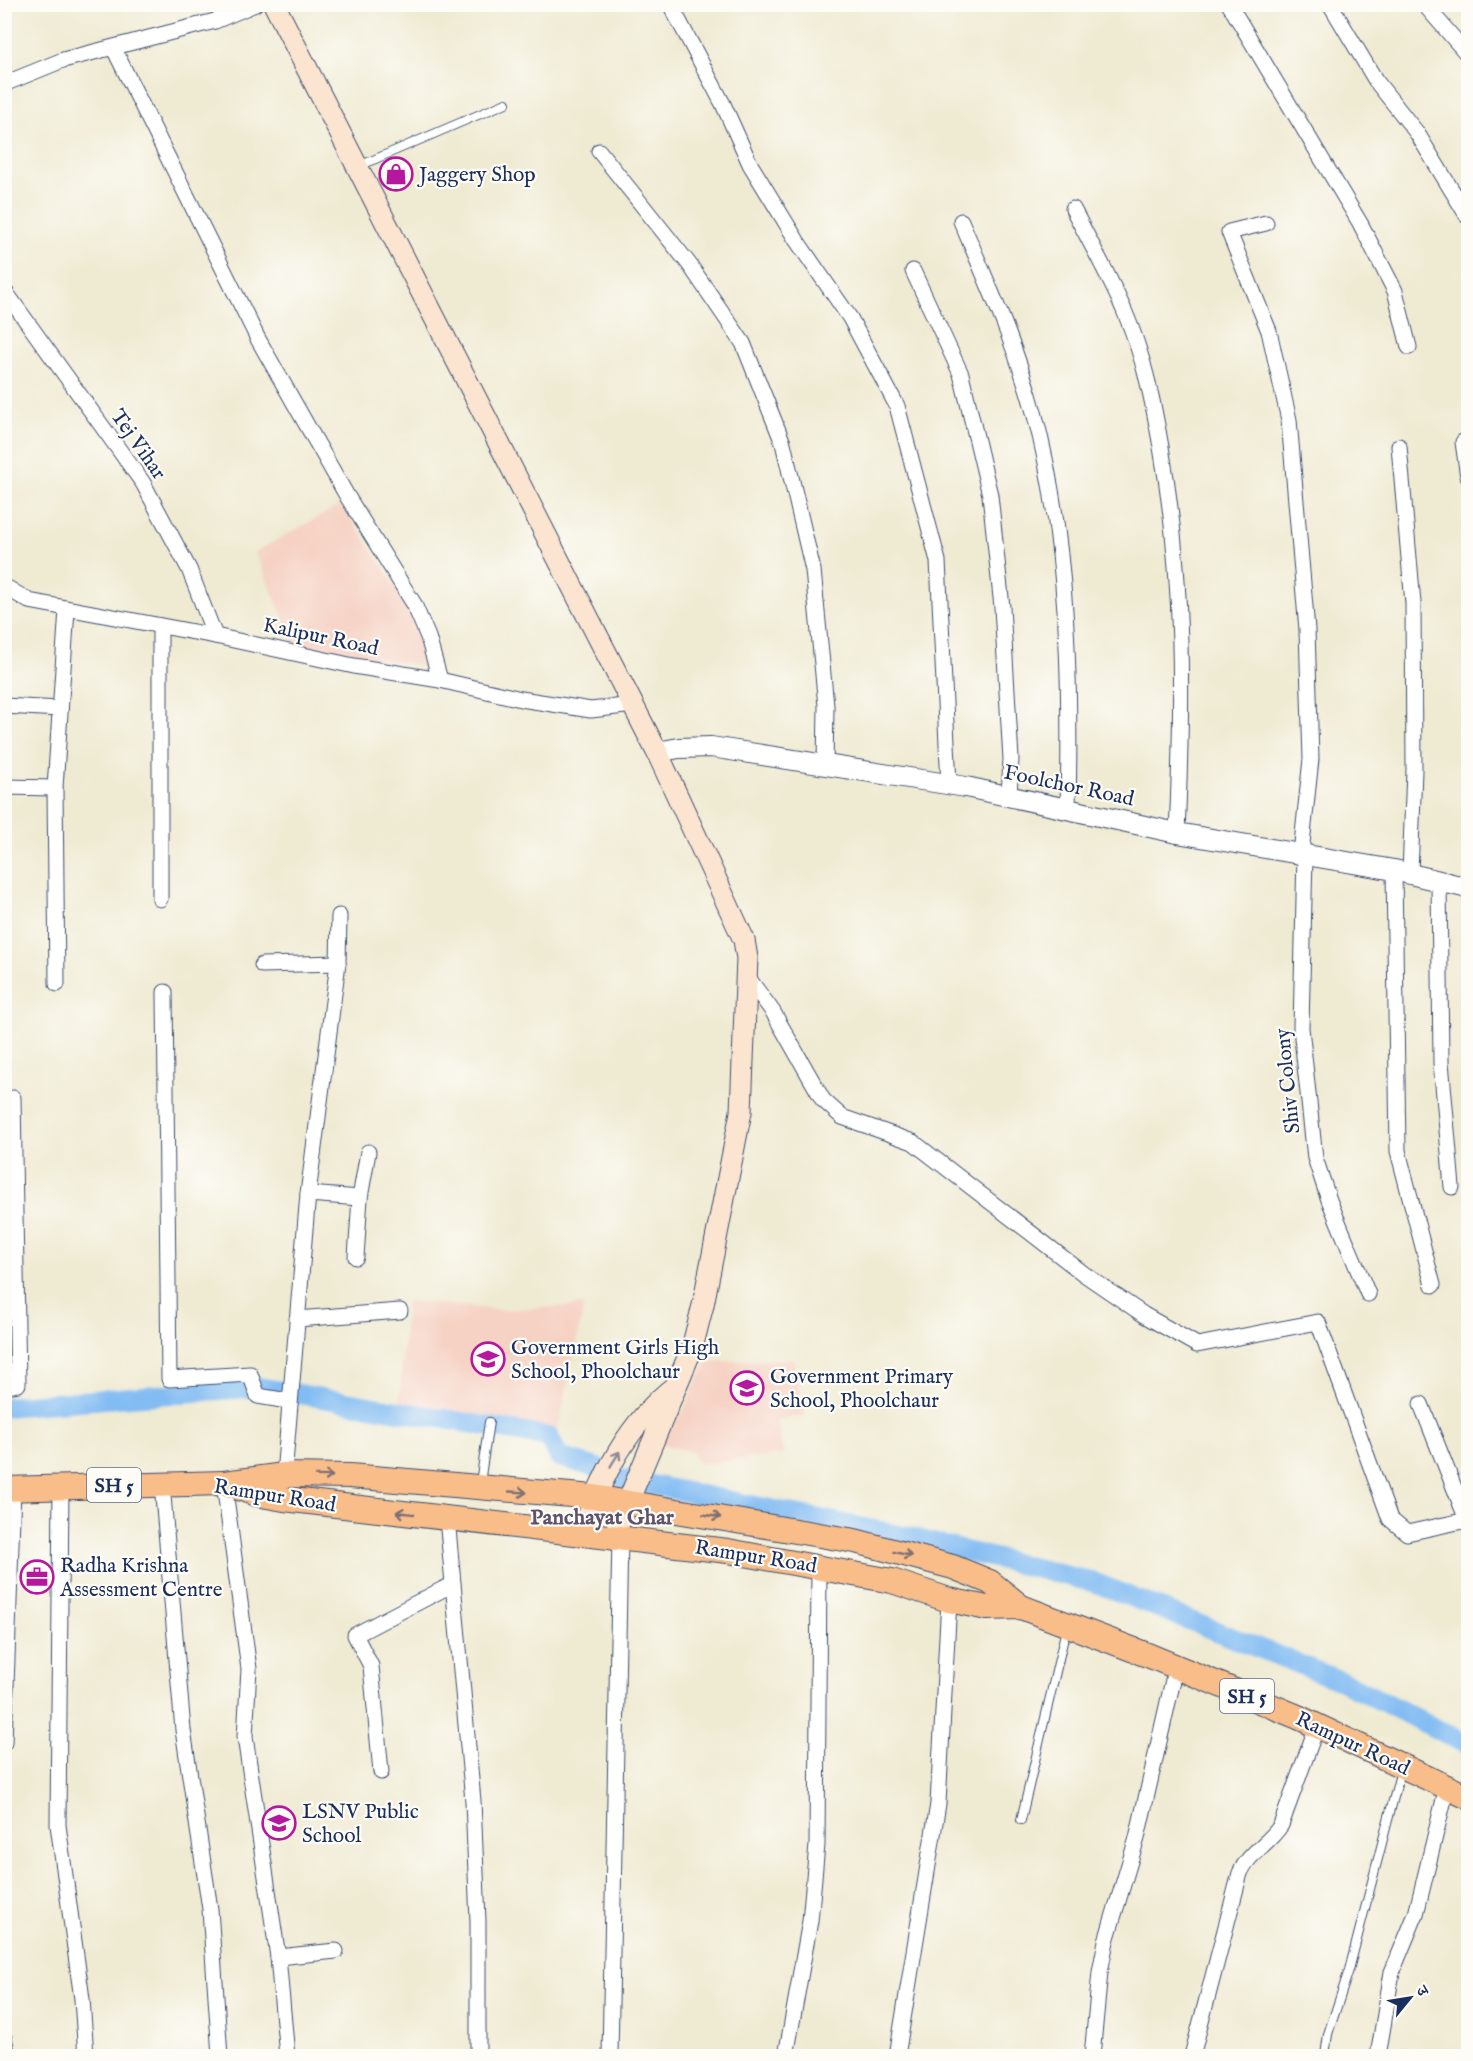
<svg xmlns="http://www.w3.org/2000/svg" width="1473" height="2061" font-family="'IM FELL English','Noto Serif Devanagari',serif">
<rect width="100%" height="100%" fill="#fdfcf7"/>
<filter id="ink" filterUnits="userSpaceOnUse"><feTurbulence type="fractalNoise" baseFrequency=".0167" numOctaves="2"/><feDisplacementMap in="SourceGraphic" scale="12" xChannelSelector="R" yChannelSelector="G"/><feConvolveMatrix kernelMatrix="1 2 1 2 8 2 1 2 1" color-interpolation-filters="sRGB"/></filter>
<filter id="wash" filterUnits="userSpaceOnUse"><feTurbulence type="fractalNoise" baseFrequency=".008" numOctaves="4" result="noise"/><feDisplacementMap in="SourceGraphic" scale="24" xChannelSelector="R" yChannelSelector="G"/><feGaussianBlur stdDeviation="1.35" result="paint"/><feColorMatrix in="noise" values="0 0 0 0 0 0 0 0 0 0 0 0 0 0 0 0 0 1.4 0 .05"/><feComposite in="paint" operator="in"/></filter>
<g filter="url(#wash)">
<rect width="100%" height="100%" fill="#efead2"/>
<g fill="#f6d2c4">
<path d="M 342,504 L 407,604 L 427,667 L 295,645 L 255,552 Z"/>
<path d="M 406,1301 L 503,1310 L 584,1305 L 558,1432 L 399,1408 Z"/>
<path d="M 793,1359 L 805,1416 L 777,1420 L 784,1455 L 698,1464 L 692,1452 L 660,1444 L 682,1413 L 706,1362 Z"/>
</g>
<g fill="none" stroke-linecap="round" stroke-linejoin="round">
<g stroke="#82bcf3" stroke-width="20">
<path d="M 4,1407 L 258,1387 L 549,1437 L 559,1457 L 601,1469"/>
<path d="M 622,1479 L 904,1536 L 1096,1583 L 1346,1683 L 1468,1745"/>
</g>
</g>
</g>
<g filter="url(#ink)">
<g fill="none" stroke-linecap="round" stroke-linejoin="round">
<g stroke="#3b4b6f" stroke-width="10">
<g id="service">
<path d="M 359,166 L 506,103"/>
<path d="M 480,1483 L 489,1422"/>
<path d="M 1021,1820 L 1066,1629"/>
<path d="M 1325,2056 L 1328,2034 L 1349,1970 L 1401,1770"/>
</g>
</g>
<g stroke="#3b4b6f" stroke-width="17">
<g id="minor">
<path d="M 670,4 L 723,104 L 750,164 L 797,241 L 850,318 L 897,406 L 938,561 L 949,784"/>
<path d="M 1229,4 L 1360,223 L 1395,291 L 1409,347"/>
<path d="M 1330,4 L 1376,81 L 1417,133 L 1468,217"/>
<path d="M 1424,4 L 1468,55"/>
<path d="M 114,49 L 258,339 L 347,496 L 414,604 L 428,637 L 440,680"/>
<path d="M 4,84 L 63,60 L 215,21 L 255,4"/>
<path d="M 599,151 L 689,264 L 743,343 L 783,443 L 813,570 L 826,706 L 825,765"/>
<path d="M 1073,209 C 1091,244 1111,279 1126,315 C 1144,357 1153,402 1161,447 C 1184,577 1183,701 1177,833"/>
<path d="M 961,221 C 988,284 1016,346 1034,412 C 1068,538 1071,679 1068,809"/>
<path d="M 1266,223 L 1229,232 L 1269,331 L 1289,420 L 1307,630 L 1311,759 L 1301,853"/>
<path d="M 913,271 L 961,374 L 990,495 L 1002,607 L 1011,759 L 1009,796"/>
<path d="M 4,290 L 143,483 L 189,569 L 215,636"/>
<path d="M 1463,442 L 1468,477"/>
<path d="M 1399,446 L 1413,603 L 1414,770 L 1410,874"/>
<path d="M 4,586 L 29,601 L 215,636 L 354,666 L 440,680 L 521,699 L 591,710 L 633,705"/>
<path d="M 4,706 L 60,709"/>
<path d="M 4,787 L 55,788"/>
<path d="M 1305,854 L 1301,1028 L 1315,1158 L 1329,1200 L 1368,1294"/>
<path d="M 1394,870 L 1398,1151 L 1433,1285"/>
<path d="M 1439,882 L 1441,1062 L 1452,1187"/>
<path d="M 160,899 L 160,626"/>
<path d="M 262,965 L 338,963"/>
<path d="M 746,975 L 773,1012 L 823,1100 L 842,1117 L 913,1142 L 1084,1274 L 1144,1315 L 1197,1345 L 1318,1322 L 1390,1519 L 1407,1533 L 1467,1520 L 1468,1524"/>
<path d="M 57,984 L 55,788 L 67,609"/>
<path d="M 165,992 L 169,1379 L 250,1374 L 258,1396 L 288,1401"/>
<path d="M 308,1194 L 360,1198"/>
<path d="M 356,1257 L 360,1198 L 368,1152"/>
<path d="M 297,1319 L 400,1311"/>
<path d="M 4,1387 L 18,1384 L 13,1098"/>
<path d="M 1421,1404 L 1467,1520"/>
<path d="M 284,1475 L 308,1194 L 338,963 L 339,916"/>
<path d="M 224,1483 L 249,1669 L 245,1737 L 278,1957 L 287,2056"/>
<path d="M 162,1484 L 183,1730 L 210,1909 L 220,2056"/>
<path d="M 61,1486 L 58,1825 L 82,1999 L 86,2056"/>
<path d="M 447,1518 L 473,1801 L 478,1921 L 478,2056"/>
<path d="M 4,1743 L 13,1488"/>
<path d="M 381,1772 L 371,1666 L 355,1635 L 453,1584"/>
<path d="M 278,1957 L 336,1951"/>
<path d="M 4,2038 L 8,2056"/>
<path d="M 610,2056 L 620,1537"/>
<path d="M 786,2056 L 810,1921 L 817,1845 L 819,1566"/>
<path d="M 897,2056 L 938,1804 L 949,1600"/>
<path d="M 1092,2056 L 1100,1972 L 1106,1941 L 1137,1838 L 1176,1667"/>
<path d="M 1192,2056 L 1240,1873 C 1249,1852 1269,1844 1281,1825 L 1317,1726"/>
<path d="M 1378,2056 L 1392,1972 L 1416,1914 L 1447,1787"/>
</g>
</g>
<g stroke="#3b4b6f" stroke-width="22">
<path id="tertiary" d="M 657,752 L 679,748 L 711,747 L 966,787 L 1177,833 L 1394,870 L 1468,888"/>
</g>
<g stroke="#3b4b6f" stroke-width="23">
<g id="secondary">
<path d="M 274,4 L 657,752 L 744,940 L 747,958 L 741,1112 L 703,1305 L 692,1348 L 614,1535"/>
<path d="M 583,1531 C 600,1477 630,1422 674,1387"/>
</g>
</g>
<g stroke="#3b4b6f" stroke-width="26">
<g id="primary">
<path d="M 224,1483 L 284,1475 L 350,1476 L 594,1497 L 855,1541 L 953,1567 L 990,1582 L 1021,1607"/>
<path d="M 4,1489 L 224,1483 L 256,1494 L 284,1499 L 728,1551 L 892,1581 L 949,1600 L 987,1608 L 1021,1607 L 1150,1656 L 1298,1717 L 1468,1797"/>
</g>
</g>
<use href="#service" stroke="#fff" stroke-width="8"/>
<use href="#minor" stroke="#fff" stroke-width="15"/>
<use href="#tertiary" stroke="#fff" stroke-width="20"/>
<use href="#secondary" stroke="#fce5d0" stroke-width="21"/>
<use href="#primary" stroke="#f8bd89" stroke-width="24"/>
</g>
<defs><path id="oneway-shaft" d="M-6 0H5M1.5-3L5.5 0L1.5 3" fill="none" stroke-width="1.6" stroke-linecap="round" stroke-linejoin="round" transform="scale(1.5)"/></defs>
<use stroke="#8c8a97" href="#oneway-shaft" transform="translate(615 1459) rotate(-59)"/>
<g stroke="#7e6f71">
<use href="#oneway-shaft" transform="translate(324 1476) rotate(1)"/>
<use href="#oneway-shaft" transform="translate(518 1492) rotate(3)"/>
<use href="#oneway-shaft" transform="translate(405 1513) rotate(-173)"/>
<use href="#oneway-shaft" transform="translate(712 1516) rotate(10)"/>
<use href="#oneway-shaft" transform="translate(903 1554) rotate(14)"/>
</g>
</g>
<defs>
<g id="shop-ring" transform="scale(1.725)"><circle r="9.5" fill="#fdfcf7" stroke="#b5179e" stroke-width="1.5"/><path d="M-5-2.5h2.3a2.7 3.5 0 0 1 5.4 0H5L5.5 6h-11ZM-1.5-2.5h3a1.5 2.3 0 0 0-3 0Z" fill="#b5179e"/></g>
<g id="school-ring" transform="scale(1.725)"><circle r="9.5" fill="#fdfcf7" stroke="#b5179e" stroke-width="1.5"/><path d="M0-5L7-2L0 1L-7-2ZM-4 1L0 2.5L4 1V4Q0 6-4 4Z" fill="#b5179e"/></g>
<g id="office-ring" transform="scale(1.725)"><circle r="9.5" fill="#fdfcf7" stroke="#b5179e" stroke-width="1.5"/><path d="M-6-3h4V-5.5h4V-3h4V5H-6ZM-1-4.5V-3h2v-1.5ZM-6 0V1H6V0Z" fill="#b5179e"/></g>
</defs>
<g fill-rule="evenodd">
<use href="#shop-ring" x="396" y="174"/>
<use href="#school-ring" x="488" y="1359"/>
<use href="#school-ring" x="747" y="1388"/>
<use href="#office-ring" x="37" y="1577"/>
<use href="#school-ring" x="279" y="1823"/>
</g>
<g text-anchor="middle" stroke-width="4.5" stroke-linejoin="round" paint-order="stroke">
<g fill="#fdfcf7" stroke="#5f6c8c" stroke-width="1.5">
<rect x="87" y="1468" width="54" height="34" rx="4.5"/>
<rect x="1220" y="1679" width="54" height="34" rx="4.5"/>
</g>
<g font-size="20" font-weight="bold" fill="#1b2f5e">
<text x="114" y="1492">SH 5</text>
<text x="1247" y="1703">SH 5</text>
</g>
<g font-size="21" fill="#1b2f5e" stroke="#fdfcf7" text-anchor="start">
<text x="419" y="181">Jaggery Shop</text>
<text x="511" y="1354">Government Girls High<tspan x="511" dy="24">School, Phoolchaur</tspan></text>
<text x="770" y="1383">Government Primary<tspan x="770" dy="24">School, Phoolchaur</tspan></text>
<text x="60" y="1572">Radha Krishna<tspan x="60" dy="24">Assessment Centre</tspan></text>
<text x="302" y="1818">LSNV Public<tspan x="302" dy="24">School</tspan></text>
</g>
<g font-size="21" fill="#1b2f5e" stroke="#fdfcf7">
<text transform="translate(139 444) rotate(55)" y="7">Tej Vihar</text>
<text transform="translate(321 636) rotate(12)" y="7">Kalipur Road</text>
<text transform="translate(1069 785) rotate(12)" y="7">Foolchor Road</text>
<text transform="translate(1287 1081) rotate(-96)" y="7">Shiv Colony</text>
<text transform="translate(275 1495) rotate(9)" y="7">Rampur Road</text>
<text transform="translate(756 1556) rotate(9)" y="7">Rampur Road</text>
<text transform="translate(1353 1743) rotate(25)" y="7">Rampur Road</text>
</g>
<g font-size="22" font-weight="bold" fill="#5f526d" stroke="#fdfcf7">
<text x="602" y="1524">Panchayat Ghar</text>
</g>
</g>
<rect width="1473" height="2061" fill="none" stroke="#fdfcf7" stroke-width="24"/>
<g transform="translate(1410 1998) rotate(60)" stroke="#fdfcf7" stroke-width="4.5" paint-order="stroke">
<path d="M0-4.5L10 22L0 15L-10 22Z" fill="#1b2f5e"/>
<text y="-9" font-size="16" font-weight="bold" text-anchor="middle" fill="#1b2f5e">उ</text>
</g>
</svg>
